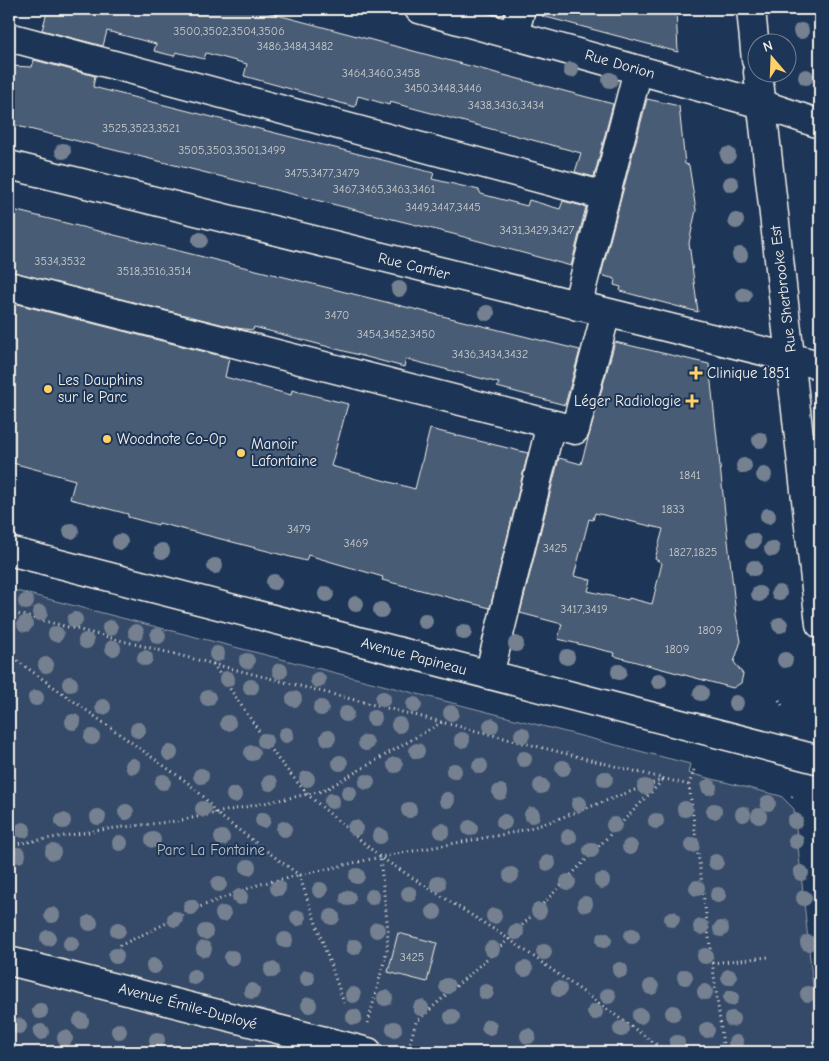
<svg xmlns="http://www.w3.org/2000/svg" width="829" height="1061" font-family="'Comic Neue',sans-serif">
<rect width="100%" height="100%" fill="#1d3557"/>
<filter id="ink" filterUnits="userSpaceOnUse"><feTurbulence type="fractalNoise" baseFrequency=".02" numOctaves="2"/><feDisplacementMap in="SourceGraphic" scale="10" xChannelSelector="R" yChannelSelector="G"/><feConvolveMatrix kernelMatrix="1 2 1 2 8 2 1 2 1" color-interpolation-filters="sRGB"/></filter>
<g filter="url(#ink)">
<!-- green -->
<path fill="#354a67" stroke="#949ea8" d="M9 589 690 764 688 773 781 796 794 809 820 1052H9Z"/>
<!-- building -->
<path fill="#485b74" stroke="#f4f1e8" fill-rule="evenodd" d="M48 9H255L613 104 594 177 575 172 581 153 390 102 389 105 358 96 355 107 244 76 247 64 206 53 204 59 176 52 174 56 154 51 156 44 107 31 103 46 42 30Z
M543 9H676L678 52 542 16Z
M34 60 95 76 93 87 434 173 432 179 479 190 481 194 527 206 529 200 560 209 563 201 586 207 571 266 453 234 9 124V66L32 67Z
M647 99 679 106 685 164 689 165 696 210 689 243 698 312 620 291 621 287 614 285 615 279 601 275Z
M9 209 580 350 565 405 497 387 499 383 406 359 404 367 254 327 253 330 236 328 9 271Z
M9 302 229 358 225 377 291 395 292 390 348 404 331 466 415 489 430 429 528 453 490 608 382 580 383 577 308 555 306 561 159 523 158 525 128 517V514L70 499 75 480 9 462Z
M615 342 709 364 736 615 741 641 734 662 743 674 741 683 733 688 614 656 615 653 558 639 562 624 520 613 559 458 581 464ZM595 513 663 529 655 559 662 563 652 604 629 598 628 600 588 591 591 580 574 576 589 519 593 520Z
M398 933 437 943 427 982 388 972Z"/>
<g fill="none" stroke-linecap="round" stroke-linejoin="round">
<defs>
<path id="minor" d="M419 9 761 104 820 124
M514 34 521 9
M9 37 605 196
M9 165 820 365
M9 286 575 430 606 313
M577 306 638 70
M489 675 551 424
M9 961 368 1052"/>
<path id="major" d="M751 9 756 60
M758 72 820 624
M9 551 820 760"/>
</defs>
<!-- minor casing -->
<use href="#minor" stroke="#f4f1e8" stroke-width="31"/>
<!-- major casing -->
<use href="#major" stroke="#f4f1e8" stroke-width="31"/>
<!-- path -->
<path stroke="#f4f1e8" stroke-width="3" stroke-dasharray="1 4" stroke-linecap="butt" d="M9 612 689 785
M9 655 188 783 204 797 216 813 299 875 344 1003
M213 664 278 759 308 795 380 857 509 939 667 1052
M779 700 782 705
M694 770 689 785 724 1052
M792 797 795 794
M9 845 107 829 177 821 323 791 444 721
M116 960 119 946 202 906 260 884 380 857 516 832 547 823 664 779
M712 963 768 957
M368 1023 387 950 388 930 380 858
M407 1052 416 1022 509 939 662 781"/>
<!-- minor -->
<use href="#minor" stroke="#1d3557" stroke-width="28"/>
<!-- major -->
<use href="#major" stroke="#1d3557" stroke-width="28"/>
</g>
<!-- trees -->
<g fill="#748191">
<circle cx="801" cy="31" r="8"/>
<circle cx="571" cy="70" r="8"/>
<circle cx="806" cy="77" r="8"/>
<circle cx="610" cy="80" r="8"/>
<circle cx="63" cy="151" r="8"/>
<circle cx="728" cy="155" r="8"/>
<circle cx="731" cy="184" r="8"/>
<circle cx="736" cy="221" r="8"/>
<circle cx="200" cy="240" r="8"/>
<circle cx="740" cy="255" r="8"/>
<circle cx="399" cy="289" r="8"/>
<circle cx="744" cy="295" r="8"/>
<circle cx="487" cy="313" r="8"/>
<circle cx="760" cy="440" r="8"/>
<circle cx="744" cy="466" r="8"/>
<circle cx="764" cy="475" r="8"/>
<circle cx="768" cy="516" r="8"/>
<circle cx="71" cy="531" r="8"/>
<circle cx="753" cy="541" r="8"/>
<circle cx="120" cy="542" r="8"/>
<circle cx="772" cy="549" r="8"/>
<circle cx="162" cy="551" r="8"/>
<circle cx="215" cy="566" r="8"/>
<circle cx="754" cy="568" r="8"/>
<circle cx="274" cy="582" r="8"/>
<circle cx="779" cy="593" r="8"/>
<circle cx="326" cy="594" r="8"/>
<circle cx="759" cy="594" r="8"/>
<circle cx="26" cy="602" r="8"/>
<circle cx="356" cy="604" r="8"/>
<circle cx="381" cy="610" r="8"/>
<circle cx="40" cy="613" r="8"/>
<circle cx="75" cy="620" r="8"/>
<circle cx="425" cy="621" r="8"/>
<circle cx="25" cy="624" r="8"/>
<circle cx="780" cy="625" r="8"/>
<circle cx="110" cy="628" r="8"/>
<circle cx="136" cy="632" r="8"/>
<circle cx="464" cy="632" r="8"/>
<circle cx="56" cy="634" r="8"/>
<circle cx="158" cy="636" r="8"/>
<circle cx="86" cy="641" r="8"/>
<circle cx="516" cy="644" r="8"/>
<circle cx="113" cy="648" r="8"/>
<circle cx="217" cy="654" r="8"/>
<circle cx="567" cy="657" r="8"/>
<circle cx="145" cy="658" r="8"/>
<circle cx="785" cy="660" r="8"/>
<circle cx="247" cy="661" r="8"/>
<circle cx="46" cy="665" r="8"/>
<circle cx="280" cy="671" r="8"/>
<circle cx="619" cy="672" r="8"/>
<circle cx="227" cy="679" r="8"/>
<circle cx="318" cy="680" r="8"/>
<circle cx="659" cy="681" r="8"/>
<circle cx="70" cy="684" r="8"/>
<circle cx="251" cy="687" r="8"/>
<circle cx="701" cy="693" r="8"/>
<circle cx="36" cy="698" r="8"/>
<circle cx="208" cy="698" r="8"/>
<circle cx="294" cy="699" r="8"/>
<circle cx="383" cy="699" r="8"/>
<circle cx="736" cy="703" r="8"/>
<circle cx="414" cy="705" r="8"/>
<circle cx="103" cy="707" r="8"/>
<circle cx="321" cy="708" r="8"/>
<circle cx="451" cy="713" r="8"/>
<circle cx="346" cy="714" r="8"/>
<circle cx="374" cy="718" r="8"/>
<circle cx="73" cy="722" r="8"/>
<circle cx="228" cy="723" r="8"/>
<circle cx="399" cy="725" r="8"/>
<circle cx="491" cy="726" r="8"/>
<circle cx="138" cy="730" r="8"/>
<circle cx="286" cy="735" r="8"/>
<circle cx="522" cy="735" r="8"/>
<circle cx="92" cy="737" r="8"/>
<circle cx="328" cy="738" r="8"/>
<circle cx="462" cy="740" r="8"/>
<circle cx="265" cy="741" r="8"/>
<circle cx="366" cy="743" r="8"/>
<circle cx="417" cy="751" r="8"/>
<circle cx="170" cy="753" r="8"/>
<circle cx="252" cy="753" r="8"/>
<circle cx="524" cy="759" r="8"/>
<circle cx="340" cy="763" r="8"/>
<circle cx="395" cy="765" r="8"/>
<circle cx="133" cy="766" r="8"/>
<circle cx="480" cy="766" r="8"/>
<circle cx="563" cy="768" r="8"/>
<circle cx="454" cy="771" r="8"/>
<circle cx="201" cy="776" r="8"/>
<circle cx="307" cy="779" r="8"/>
<circle cx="605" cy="779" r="8"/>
<circle cx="163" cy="782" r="8"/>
<circle cx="367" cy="782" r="8"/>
<circle cx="270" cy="783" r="8"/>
<circle cx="541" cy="786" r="8"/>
<circle cx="645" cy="787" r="8"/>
<circle cx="709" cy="787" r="8"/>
<circle cx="500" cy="792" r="8"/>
<circle cx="349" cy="793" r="8"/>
<circle cx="234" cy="795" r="8"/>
<circle cx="447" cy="800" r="8"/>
<circle cx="332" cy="801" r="8"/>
<circle cx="768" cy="803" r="8"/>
<circle cx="579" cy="804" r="8"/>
<circle cx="203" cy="809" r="8"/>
<circle cx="685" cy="809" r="8"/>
<circle cx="409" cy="810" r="8"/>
<circle cx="714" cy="811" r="8"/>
<circle cx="126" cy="812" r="8"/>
<circle cx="743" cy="814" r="8"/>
<circle cx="532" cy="815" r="8"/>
<circle cx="759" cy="816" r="8"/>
<circle cx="98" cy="817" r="8"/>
<circle cx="263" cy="820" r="8"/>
<circle cx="63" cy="821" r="8"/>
<circle cx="656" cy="821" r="8"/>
<circle cx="795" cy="821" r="8"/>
<circle cx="504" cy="822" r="8"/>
<circle cx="614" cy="825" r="8"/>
<circle cx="355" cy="828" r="8"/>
<circle cx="470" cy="828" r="8"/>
<circle cx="284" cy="829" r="8"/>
<circle cx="23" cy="830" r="8"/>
<circle cx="442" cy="831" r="8"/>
<circle cx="380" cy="836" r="8"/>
<circle cx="569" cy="837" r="8"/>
<circle cx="222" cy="838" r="8"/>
<circle cx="153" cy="840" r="8"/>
<circle cx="796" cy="841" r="8"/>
<circle cx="120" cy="843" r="8"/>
<circle cx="692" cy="845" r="8"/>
<circle cx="630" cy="847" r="8"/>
<circle cx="591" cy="850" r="8"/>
<circle cx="53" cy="852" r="8"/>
<circle cx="18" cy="855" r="8"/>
<circle cx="716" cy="862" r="8"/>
<circle cx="548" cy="863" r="8"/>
<circle cx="248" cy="867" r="8"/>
<circle cx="801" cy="873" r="8"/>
<circle cx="511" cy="875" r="8"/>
<circle cx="357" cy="876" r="8"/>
<circle cx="602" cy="881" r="8"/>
<circle cx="568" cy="882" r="8"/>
<circle cx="219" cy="884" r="8"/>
<circle cx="438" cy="884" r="8"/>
<circle cx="278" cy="888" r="8"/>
<circle cx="697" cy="888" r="8"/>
<circle cx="320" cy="890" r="8"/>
<circle cx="409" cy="894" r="8"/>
<circle cx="718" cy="895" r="8"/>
<circle cx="240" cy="897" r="8"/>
<circle cx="372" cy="897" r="8"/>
<circle cx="348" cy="898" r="8"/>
<circle cx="804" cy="898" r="8"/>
<circle cx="585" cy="904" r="8"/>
<circle cx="191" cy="907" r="8"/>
<circle cx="539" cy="911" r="8"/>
<circle cx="434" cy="912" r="8"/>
<circle cx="223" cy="914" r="8"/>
<circle cx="52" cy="915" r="8"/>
<circle cx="494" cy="916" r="8"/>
<circle cx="332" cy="917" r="8"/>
<circle cx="298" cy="918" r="8"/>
<circle cx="175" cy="919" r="8"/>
<circle cx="672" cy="919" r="8"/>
<circle cx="90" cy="923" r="8"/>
<circle cx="701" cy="927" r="8"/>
<circle cx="721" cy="929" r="8"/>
<circle cx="118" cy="930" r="8"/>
<circle cx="377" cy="930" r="8"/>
<circle cx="205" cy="932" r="8"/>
<circle cx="516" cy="932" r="8"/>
<circle cx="632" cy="936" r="8"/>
<circle cx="48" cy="938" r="8"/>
<circle cx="285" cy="940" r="8"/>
<circle cx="604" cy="940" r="8"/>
<circle cx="808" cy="943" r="8"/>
<circle cx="71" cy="944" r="8"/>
<circle cx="354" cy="947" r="8"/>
<circle cx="204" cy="949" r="8"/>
<circle cx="492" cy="949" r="8"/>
<circle cx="544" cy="952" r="8"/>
<circle cx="116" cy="956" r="8"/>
<circle cx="705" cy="956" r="8"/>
<circle cx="232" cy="958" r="8"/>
<circle cx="154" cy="966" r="8"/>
<circle cx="525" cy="969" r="8"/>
<circle cx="272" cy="970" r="8"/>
<circle cx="620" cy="970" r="8"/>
<circle cx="194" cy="977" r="8"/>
<circle cx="685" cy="977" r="8"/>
<circle cx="729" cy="977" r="8"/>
<circle cx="307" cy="978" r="8"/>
<circle cx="447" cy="986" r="8"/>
<circle cx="651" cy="987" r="8"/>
<circle cx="559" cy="989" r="8"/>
<circle cx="252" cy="991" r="8"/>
<circle cx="486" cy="992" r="8"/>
<circle cx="705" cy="992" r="8"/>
<circle cx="808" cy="994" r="8"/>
<circle cx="353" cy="995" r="8"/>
<circle cx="608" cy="996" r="8"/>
<circle cx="385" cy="998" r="8"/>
<circle cx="731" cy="998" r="8"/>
<circle cx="309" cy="1005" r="8"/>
<circle cx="421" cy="1008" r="8"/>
<circle cx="40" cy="1011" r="8"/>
<circle cx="595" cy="1012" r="8"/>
<circle cx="673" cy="1013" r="8"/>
<circle cx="640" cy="1016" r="8"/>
<circle cx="354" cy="1017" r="8"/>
<circle cx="452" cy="1017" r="8"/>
<circle cx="732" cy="1019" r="8"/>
<circle cx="81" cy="1021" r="8"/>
<circle cx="19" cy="1026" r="8"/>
<circle cx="489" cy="1027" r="8"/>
<circle cx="394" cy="1029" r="8"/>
<circle cx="621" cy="1029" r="8"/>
<circle cx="707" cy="1030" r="8"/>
<circle cx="119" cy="1031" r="8"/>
<circle cx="41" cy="1032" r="8"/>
<circle cx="528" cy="1036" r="8"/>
<circle cx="65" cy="1038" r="8"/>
<circle cx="157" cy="1040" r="8"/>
<circle cx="677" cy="1043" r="8"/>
<circle cx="736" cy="1043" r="8"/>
</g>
</g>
<!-- markers -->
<g fill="#ffd166" stroke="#1d3557" stroke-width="2">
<path d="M693.5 365.5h5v5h5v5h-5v5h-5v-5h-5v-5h5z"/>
<circle cx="48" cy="389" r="5"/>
<path d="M689.5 393.5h5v5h5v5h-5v5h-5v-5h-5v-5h5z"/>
<circle cx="107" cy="439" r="5"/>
<circle cx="241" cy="453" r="5"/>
</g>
<g text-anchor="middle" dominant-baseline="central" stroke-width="4" stroke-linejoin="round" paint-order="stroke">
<!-- number labels -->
<g font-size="12" fill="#c9cccb">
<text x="229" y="31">3500,3502,3504,3506</text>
<text x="295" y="46">3486,3484,3482</text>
<text x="381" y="73">3464,3460,3458</text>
<text x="443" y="88">3450.3448,3446</text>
<text x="506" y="105">3438,3436,3434</text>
<text x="141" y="128">3525,3523,3521</text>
<text x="232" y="150">3505,3503,3501,3499</text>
<text x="322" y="173">3475,3477,3479</text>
<text x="384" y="189">3467,3465,3463,3461</text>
<text x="443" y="207">3449,3447,3445</text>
<text x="537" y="230">3431,3429,3427</text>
<text x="60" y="261">3534,3532</text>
<text x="154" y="271">3518,3516,3514</text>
<text x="337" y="315">3470</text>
<text x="396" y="334">3454,3452,3450</text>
<text x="490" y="354">3436,3434,3432</text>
<text x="690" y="475">1841</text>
<text x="673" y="509">1833</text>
<text x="299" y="529">3479</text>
<text x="356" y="543">3469</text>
<text x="555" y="548">3425</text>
<text x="693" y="552">1827,1825</text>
<text x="584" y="609">3417,3419</text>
<text x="710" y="630">1809</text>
<text x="677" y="649">1809</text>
<text x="412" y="957">3425</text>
</g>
<!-- street labels -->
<g font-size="15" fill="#f4f1e8" stroke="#1d3557">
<text transform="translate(620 64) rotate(16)">Rue Dorion</text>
<text transform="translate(414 266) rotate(14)">Rue Cartier</text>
<text transform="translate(783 289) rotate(-97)">Rue Sherbrooke Est</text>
<text transform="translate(414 656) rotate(15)">Avenue Papineau</text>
<text transform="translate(188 1006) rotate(15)">Avenue Émile-Duployé</text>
</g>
<!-- poi labels -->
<g font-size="15" fill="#f4f1e8" stroke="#1d3557" text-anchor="start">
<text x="707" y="373">Clinique 1851</text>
<text x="58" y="380">Les Dauphins<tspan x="58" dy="17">sur le Parc</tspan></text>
<text x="681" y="401" text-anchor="end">Léger Radiologie</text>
<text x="117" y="439">Woodnote Co-Op</text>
<text x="251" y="444">Manoir<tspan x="251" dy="17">Lafontaine</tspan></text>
</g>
<!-- park labels -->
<g font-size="15" fill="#bbbfc1" stroke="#1d3557">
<text x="211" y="850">Parc La Fontaine</text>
</g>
</g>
<!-- margin -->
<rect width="829" height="1061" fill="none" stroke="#1d3557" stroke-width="30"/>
<rect x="15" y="15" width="799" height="1031" fill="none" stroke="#f4f1e8" stroke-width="2" filter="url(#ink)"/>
<!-- north arrow -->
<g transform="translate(772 58) rotate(341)"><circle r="24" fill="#1d3557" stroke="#738091"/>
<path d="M0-4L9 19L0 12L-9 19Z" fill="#ffd166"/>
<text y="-8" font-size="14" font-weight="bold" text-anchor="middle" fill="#f4f1e8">N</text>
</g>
</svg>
